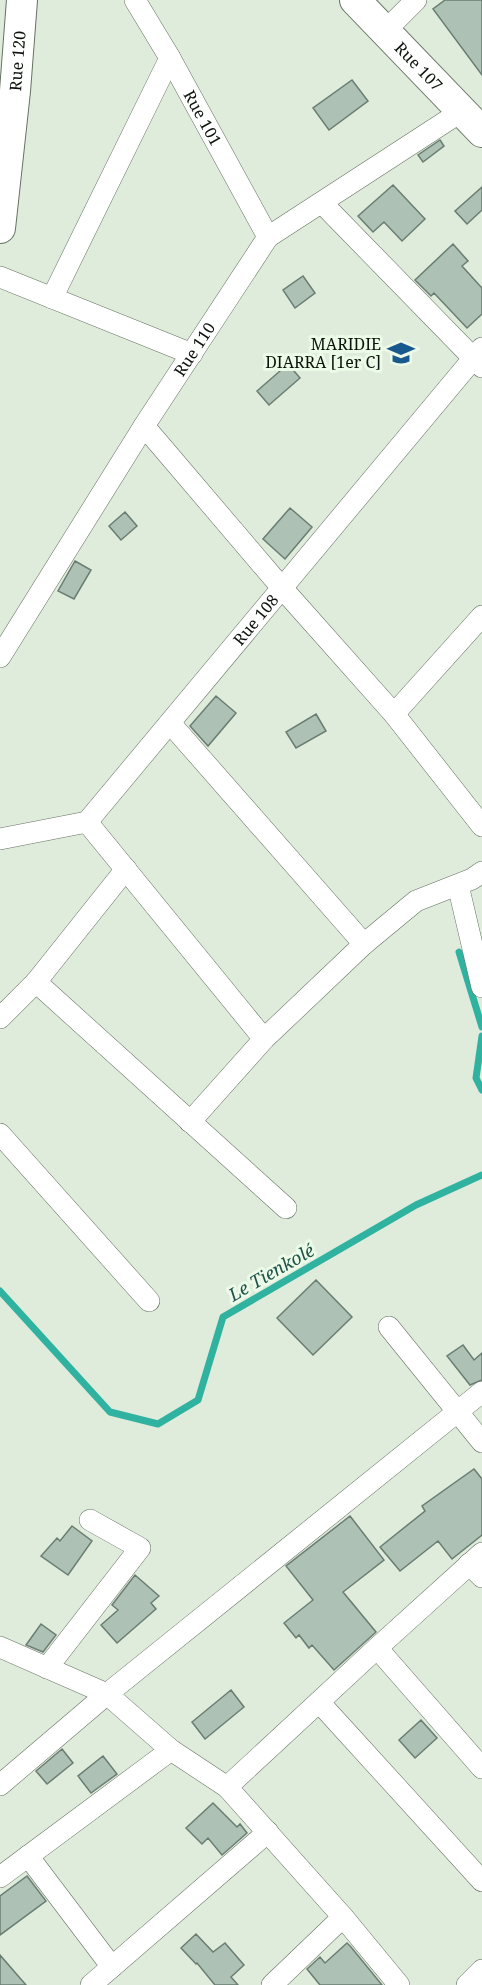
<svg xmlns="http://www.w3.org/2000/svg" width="482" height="1985" font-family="'Noto Serif',serif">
<rect width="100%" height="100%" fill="#dfecdb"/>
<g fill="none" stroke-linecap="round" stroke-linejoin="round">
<!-- stream -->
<path stroke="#30b2a1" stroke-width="7" d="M459 952 482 1027
M482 1036 476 1078 482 1090
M0 1291 110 1412 158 1424 198 1400 223 1317 416 1205 482 1175"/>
</g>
<!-- building -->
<path fill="#adc1b5" stroke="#6a7d72" stroke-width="1.5" d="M445 0H482V75L433 9Z
M352 80 368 101 329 130 313 108Z
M440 140 444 146 423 162 418 155Z
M393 185 425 219 402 241 384 222 373 232 358 216Z
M482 187V210L467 224 455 211Z
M453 244 468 261 462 266 482 288V314L467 328 434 293 431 296 415 280Z
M303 276 315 293 295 308 283 290Z
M288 364 300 378 269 405 257 391Z
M290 508 312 527 285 559 263 539Z
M125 512 137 526 121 540 109 526Z
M75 561 91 570 74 599 58 591Z
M216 696 236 713 208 746 190 726Z
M316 714 326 731 296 748 286 732Z
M316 1280 352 1317 313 1355 277 1318Z
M463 1345 474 1360 482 1353V1380L470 1385 447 1356Z
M474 1469 482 1479V1535L452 1559 438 1541 400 1571 380 1547 425 1511 422 1506Z
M350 1516 384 1560 343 1592 376 1632 334 1670 312 1645 309 1648 299 1635 296 1638 284 1623 313 1600 286 1566Z
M72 1526 92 1541 68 1575 41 1556 57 1538 60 1541Z
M135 1575 159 1596 151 1603 156 1609 117 1643 101 1625 118 1610 112 1605Z
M41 1624 56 1635 43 1652 26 1645Z
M231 1690 244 1707 205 1739 192 1722Z
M421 1720 437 1738 415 1758 399 1740Z
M62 1749 73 1763 47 1784 36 1771Z
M103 1756 117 1774 91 1793 78 1776Z
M213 1803 237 1827 240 1824 247 1833 222 1855 208 1838 202 1844 186 1828Z
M27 1876 46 1901 0 1935V1896Z
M196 1934 213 1952 225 1943 244 1965 231 1977 238 1985H215L197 1963 196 1964 181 1948Z
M347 1943 351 1947 382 1985H320L307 1969 320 1957 325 1963Z
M0 1955 26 1985H0Z"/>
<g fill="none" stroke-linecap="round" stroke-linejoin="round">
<defs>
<g id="minor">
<path id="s1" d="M135 0 170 58 268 237"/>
<path d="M385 31 416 0"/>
<path d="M322 203 482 367"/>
<path d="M0 277 192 354"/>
<path d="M52 298 170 58"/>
<path d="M144 426 282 588 394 714 482 826"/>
<path id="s2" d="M0 657 144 426 268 237 462 111"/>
<path d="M394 714 482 616"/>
<path d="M170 723 364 944"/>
<path d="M87 822 264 1039"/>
<path id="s3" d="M0 839 87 822 482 348"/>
<path d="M458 885 482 987"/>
<path d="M36 982 286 1208"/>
<path d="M0 1018 36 982 126 869"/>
<path d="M190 1122 264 1039 364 944 416 901 472 879 482 872"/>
<path d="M0 1134 149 1301"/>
<path d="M389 1327 482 1442"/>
<path d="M469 1564 482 1577"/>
<path d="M0 1647 107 1694 171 1750 227 1787 343 1917 399 1985"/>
<path d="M377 1648 482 1768"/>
<path d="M47 1668 140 1548 90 1520"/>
<path d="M319 1702 482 1881"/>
<path d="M0 1785 107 1694 482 1392"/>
<path d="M227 1787 377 1648 482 1553"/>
<path d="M28 1856 112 1967"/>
<path d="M0 1877 171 1750"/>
<path d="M91 1985 268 1832"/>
<path d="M272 1985 343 1917"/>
<path d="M467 1985 482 1970"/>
</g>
<g id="secondary">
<path id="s4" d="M355 0 482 132"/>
<path id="s5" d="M0 228 15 91 22 0"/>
</g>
</defs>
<!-- minor casing -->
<use href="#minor" stroke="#657161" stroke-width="22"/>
<!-- secondary casing -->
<use href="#secondary" stroke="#657161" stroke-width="32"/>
<!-- minor -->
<use href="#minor" stroke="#fff" stroke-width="21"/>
<!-- secondary -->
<use href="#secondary" stroke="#fff" stroke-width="30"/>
</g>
<!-- icons -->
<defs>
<symbol id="school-bare" viewBox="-9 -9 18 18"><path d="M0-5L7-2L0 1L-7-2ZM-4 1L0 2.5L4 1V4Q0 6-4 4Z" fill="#18598e" stroke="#ecfae8" stroke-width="2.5" paint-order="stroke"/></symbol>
</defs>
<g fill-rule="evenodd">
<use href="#school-bare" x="382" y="334" width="38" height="38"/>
</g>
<g text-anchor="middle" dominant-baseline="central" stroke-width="6" stroke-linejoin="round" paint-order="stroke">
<!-- street labels -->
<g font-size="16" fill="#0e130d" stroke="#ecfae8">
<text stroke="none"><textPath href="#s5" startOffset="168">Rue 120</textPath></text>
<text stroke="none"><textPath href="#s4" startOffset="92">Rue 107</textPath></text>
<text stroke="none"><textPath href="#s1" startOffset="136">Rue 101</textPath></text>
<text stroke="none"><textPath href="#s2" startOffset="364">Rue 110</textPath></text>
<text stroke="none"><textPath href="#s3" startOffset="352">Rue 108</textPath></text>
</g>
<!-- poi labels -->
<g font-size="16" fill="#0e130d" stroke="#ecfae8" text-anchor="end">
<text x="381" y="344">MARIDIE<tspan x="381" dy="18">DIARRA [1er C]</tspan></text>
</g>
<!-- water labels -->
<g font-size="18" font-style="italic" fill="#1e524a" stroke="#ecfae8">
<text transform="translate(271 1272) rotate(-30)">Le Tienkolé</text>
</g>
</g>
</svg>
